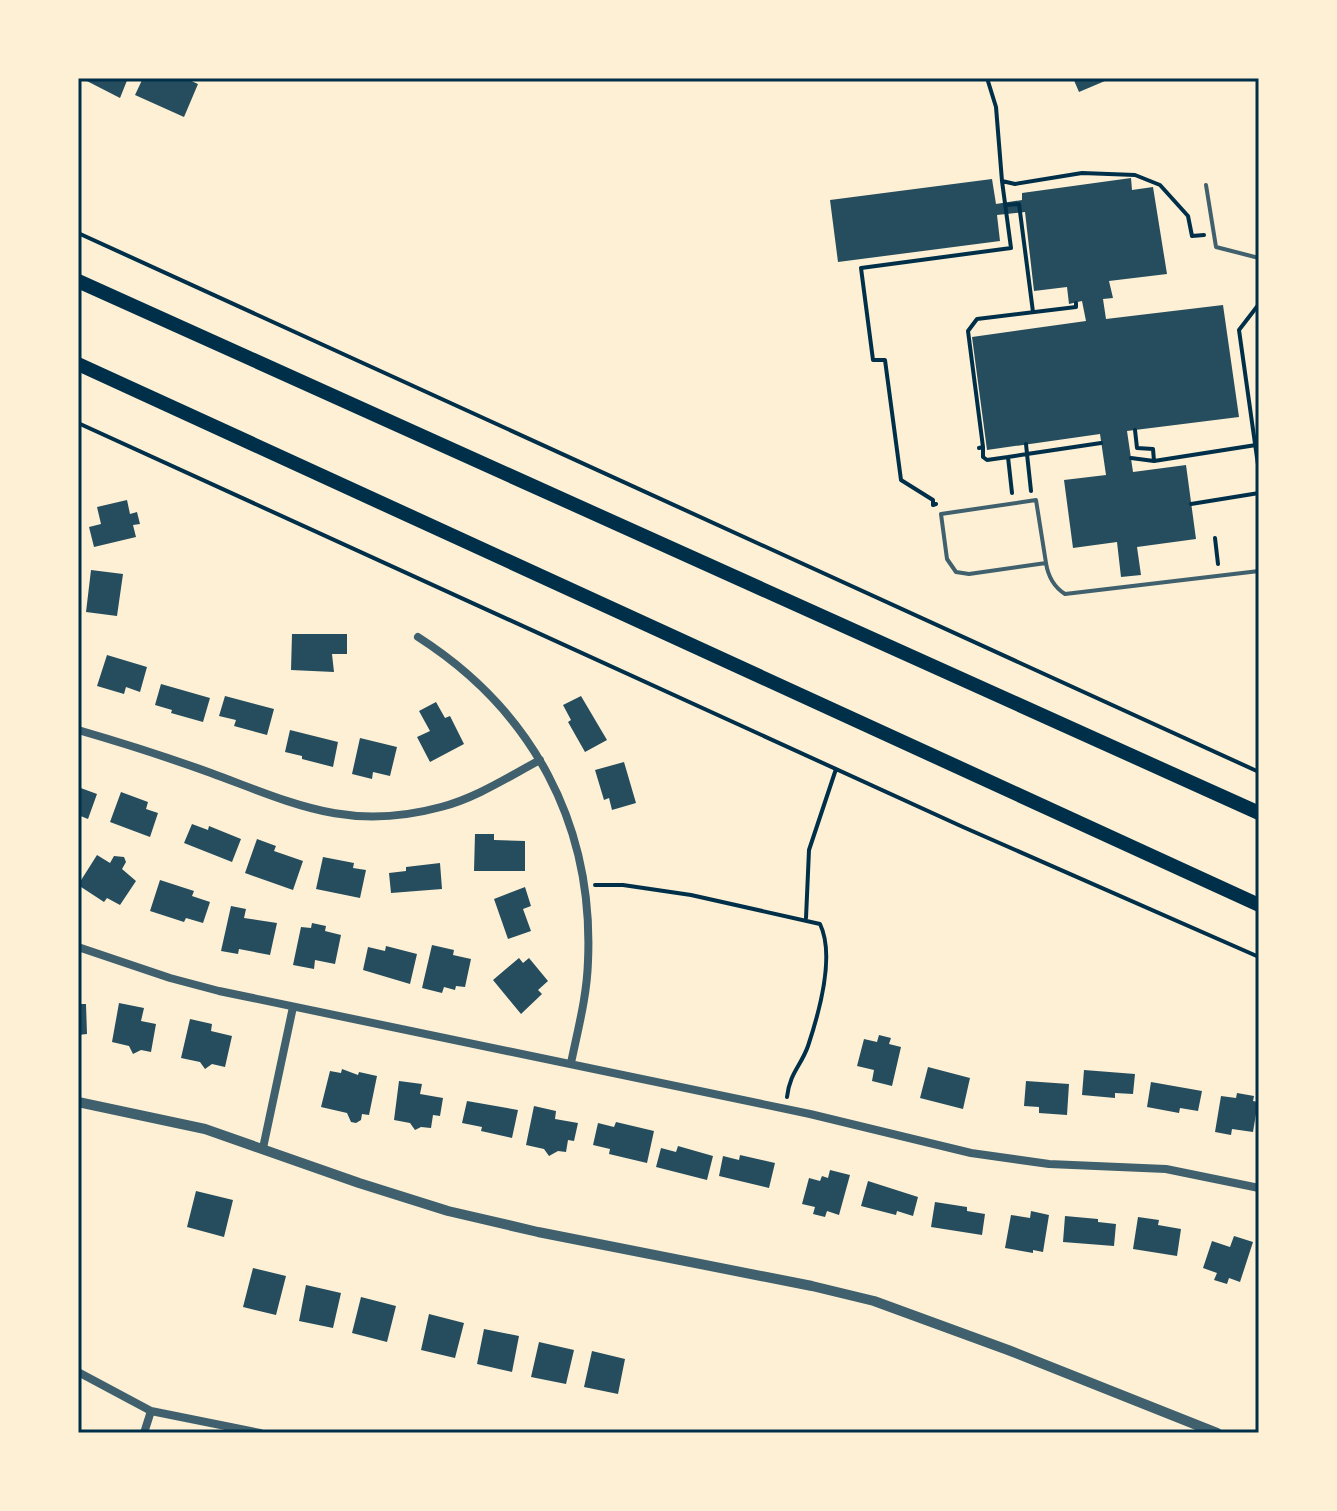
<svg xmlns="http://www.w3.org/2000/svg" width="1337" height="1511" font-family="Figtree,sans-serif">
<rect width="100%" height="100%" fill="#fdf0d5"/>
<!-- building -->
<path fill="#264d5e" d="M81 78H128L120 98Z
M143 78H185L198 84 184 117 135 95Z
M1073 78H1112L1079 92Z
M1131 178 1132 190 1153 187 1167 274 1109 281 1113 298 1103 299 1106 319 1223 305 1239 417 1127 431 1133 472 1186 465 1196 539 1137 547 1141 575 1121 577 1117 542 1073 548 1064 480 1106 475 1100 434 987 450 972 337 1086 321 1082 301 1069 304 1067 287 1034 291 1025 212 997 215 1000 241 838 262 830 200 992 179 996 204 1022 200V193Z
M127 500 130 514 137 512 140 524 133 525 136 537 94 547 89 527 101 524 97 507Z
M91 570 123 574 117 616 86 612Z
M292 634H347V654H332L334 672 291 670Z
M107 655 147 667 140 692 126 687 124 694 97 686Z
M161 684 210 698 203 722 171 713 172 710 155 705Z
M225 696 274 709 267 735 234 726 236 720 219 716Z
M581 696 607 740 585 752 568 722 571 720 563 705Z
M436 702 445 718 450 716 464 744 430 762 417 737 430 731 419 711Z
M290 730 338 742 333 767 302 759V756L285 752Z
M360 738 397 747 390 776 373 772 372 779 352 774Z
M624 762 636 803 612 810 609 798 604 800 595 770Z
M78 787 97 794 88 819 78 815Z
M121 792 148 802 146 809 158 813 150 837 110 822Z
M192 824 208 830 209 826 241 839 232 862 184 843Z
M475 834H494V840L525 841V871H474Z
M257 839 276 846 274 851 303 861 293 890 245 873Z
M97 855 110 863 114 856 124 857 126 862 122 869 136 881 120 905 107 898 104 902 78 885Z
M323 857 354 863 353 868 366 870 360 898 316 889Z
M440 863 442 889 391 893 389 873 406 871V867Z
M160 880 194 891 192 896 210 902 203 923 186 918 184 922 150 911Z
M525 887 531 906 523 909 531 931 508 939 494 899Z
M231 906 246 909 244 918 277 923 270 955 239 949 238 954 221 951Z
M312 923 326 926 325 931 341 935 335 964 315 960 314 969 293 965 301 927 311 928Z
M432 945 454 950 453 955 471 959 465 987 456 986 455 990 444 987 442 993 422 988Z
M386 946 417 954 410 984 363 970 368 947 385 951Z
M519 958 523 963 529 958 548 981 538 990 542 994 521 1014 493 980Z
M119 1003 144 1008 141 1021 156 1024 151 1052 141 1050 133 1054 129 1046 112 1042Z
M78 1004H86L87 1034 78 1035Z
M190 1019 212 1024 211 1031 232 1036 225 1067 212 1064 205 1069 200 1062 181 1058Z
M879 1035 891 1038 889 1044 901 1047 892 1086 872 1081 874 1070 857 1066 864 1039 877 1042Z
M928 1067 970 1078 963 1109 920 1098Z
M342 1069 358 1075 359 1072 377 1076 369 1115 362 1114 361 1120 356 1123 351 1122 347 1113 321 1107 330 1071 341 1073Z
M1084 1070 1135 1074 1133 1094 1115 1093V1098L1082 1095Z
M399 1081 422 1084 420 1094 443 1098 440 1116 433 1115 431 1128 421 1127 415 1130 410 1123 394 1120Z
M1026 1081 1069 1084 1067 1115 1039 1113V1107L1024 1106Z
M1151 1082 1202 1091 1198 1111 1180 1108 1179 1113 1147 1107Z
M1237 1093 1254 1096 1253 1101 1258 1102 1253 1132 1232 1129 1231 1135 1215 1132 1221 1096 1236 1098Z
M467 1101 518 1110 512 1138 481 1131 482 1127 462 1123Z
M534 1106 556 1111 555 1119 578 1123 574 1141 568 1140 566 1152 558 1151 549 1156 544 1149 526 1145Z
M616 1122 654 1131 647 1163 609 1154 610 1149 593 1145 598 1123 614 1127Z
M678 1146 713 1156 707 1180 656 1167 661 1148 676 1152Z
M740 1155 775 1163 769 1188 719 1176 723 1156 739 1160Z
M830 1170 850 1175 839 1215 827 1211 825 1217 813 1214 815 1207 802 1204 809 1178 820 1181 822 1176 828 1178Z
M868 1181 918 1197 913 1216 897 1211 896 1215 861 1206Z
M196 1191 233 1200 224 1237 187 1227Z
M935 1202 967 1207V1211L985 1214 982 1235 931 1227Z
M1031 1211 1049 1215 1043 1252 1033 1250V1253L1005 1248 1011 1215 1030 1218Z
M1065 1216 1098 1219V1222L1116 1224 1114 1246 1063 1242Z
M1138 1217 1159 1220 1158 1225 1181 1229 1177 1256 1133 1249Z
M1234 1236 1253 1242 1240 1282 1229 1278 1227 1284 1214 1280 1217 1273 1203 1268 1212 1241 1230 1247Z
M253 1268 286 1276 276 1315 243 1307Z
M306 1285 341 1293 333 1328 299 1321Z
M361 1297 396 1306 387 1342 352 1333Z
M429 1314 464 1323 455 1358 421 1350Z
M484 1329 519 1336 512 1372 477 1364Z
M539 1342 574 1350 566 1384 531 1377Z
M592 1351 625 1359 618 1394 584 1387Z"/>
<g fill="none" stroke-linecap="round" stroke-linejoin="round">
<!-- path -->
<path stroke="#003049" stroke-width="4" d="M987 78 996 107 1002 181 1015 184 1082 173 1135 175 1160 185 1188 216 1192 236 1204 235
M1006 205 1019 204 1033 312
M78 233 1259 772
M1259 304 1239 330 1259 472
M78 423 963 827 1259 957
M1135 430 1137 448 1153 449 1154 461
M983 447 968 331 977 319 1076 307V303
M979 448 983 447V457L987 460 1008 457
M1131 458 1154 461 1256 445
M1031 491 1027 454 1101 443
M1012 493 1008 457 1027 454 1026 444
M936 504 933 505V500L901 480 885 360H873L861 268 1011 248 1002 181
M1191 504 1259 493
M1215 538 1218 564
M595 885H623L691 895 820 924C835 955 819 1013 808 1046 801 1066 790 1072 787 1097
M806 918 809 850 836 769"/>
<!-- service -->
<path stroke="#3f606c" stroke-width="4" d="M1206 185 1216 247 1259 258
M1046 563 969 574 956 572 947 559 941 514 1036 500 1046 563C1048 576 1054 587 1065 594L1259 571
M1258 571 1259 583
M89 1433H103"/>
<!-- minor -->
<path stroke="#3f606c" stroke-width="8" d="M418 637C532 710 594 824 588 961 587 996 578 1029 571 1063
M78 730C123 743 167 757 211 773 295 804 349 832 441 807 476 798 508 777 540 760
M78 947 170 978 219 991 810 1114 971 1153 1049 1164 1166 1169 1259 1188
M263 1148 293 1007
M78 1372 151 1411 260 1433
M144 1433 151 1411"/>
<!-- tertiary -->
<path stroke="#3f606c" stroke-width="10" d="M78 1102 205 1129 359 1183 448 1211 538 1232 812 1286 874 1301 1008 1350 1217 1433"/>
<!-- trunk -->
<path stroke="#003049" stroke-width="14" d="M78 281 1259 813
M78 364 1259 905"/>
</g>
<!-- border -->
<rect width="1337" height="1511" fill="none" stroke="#fdf0d5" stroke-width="160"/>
<rect x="80" y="80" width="1177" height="1351" fill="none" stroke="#003049" stroke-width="3"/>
</svg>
